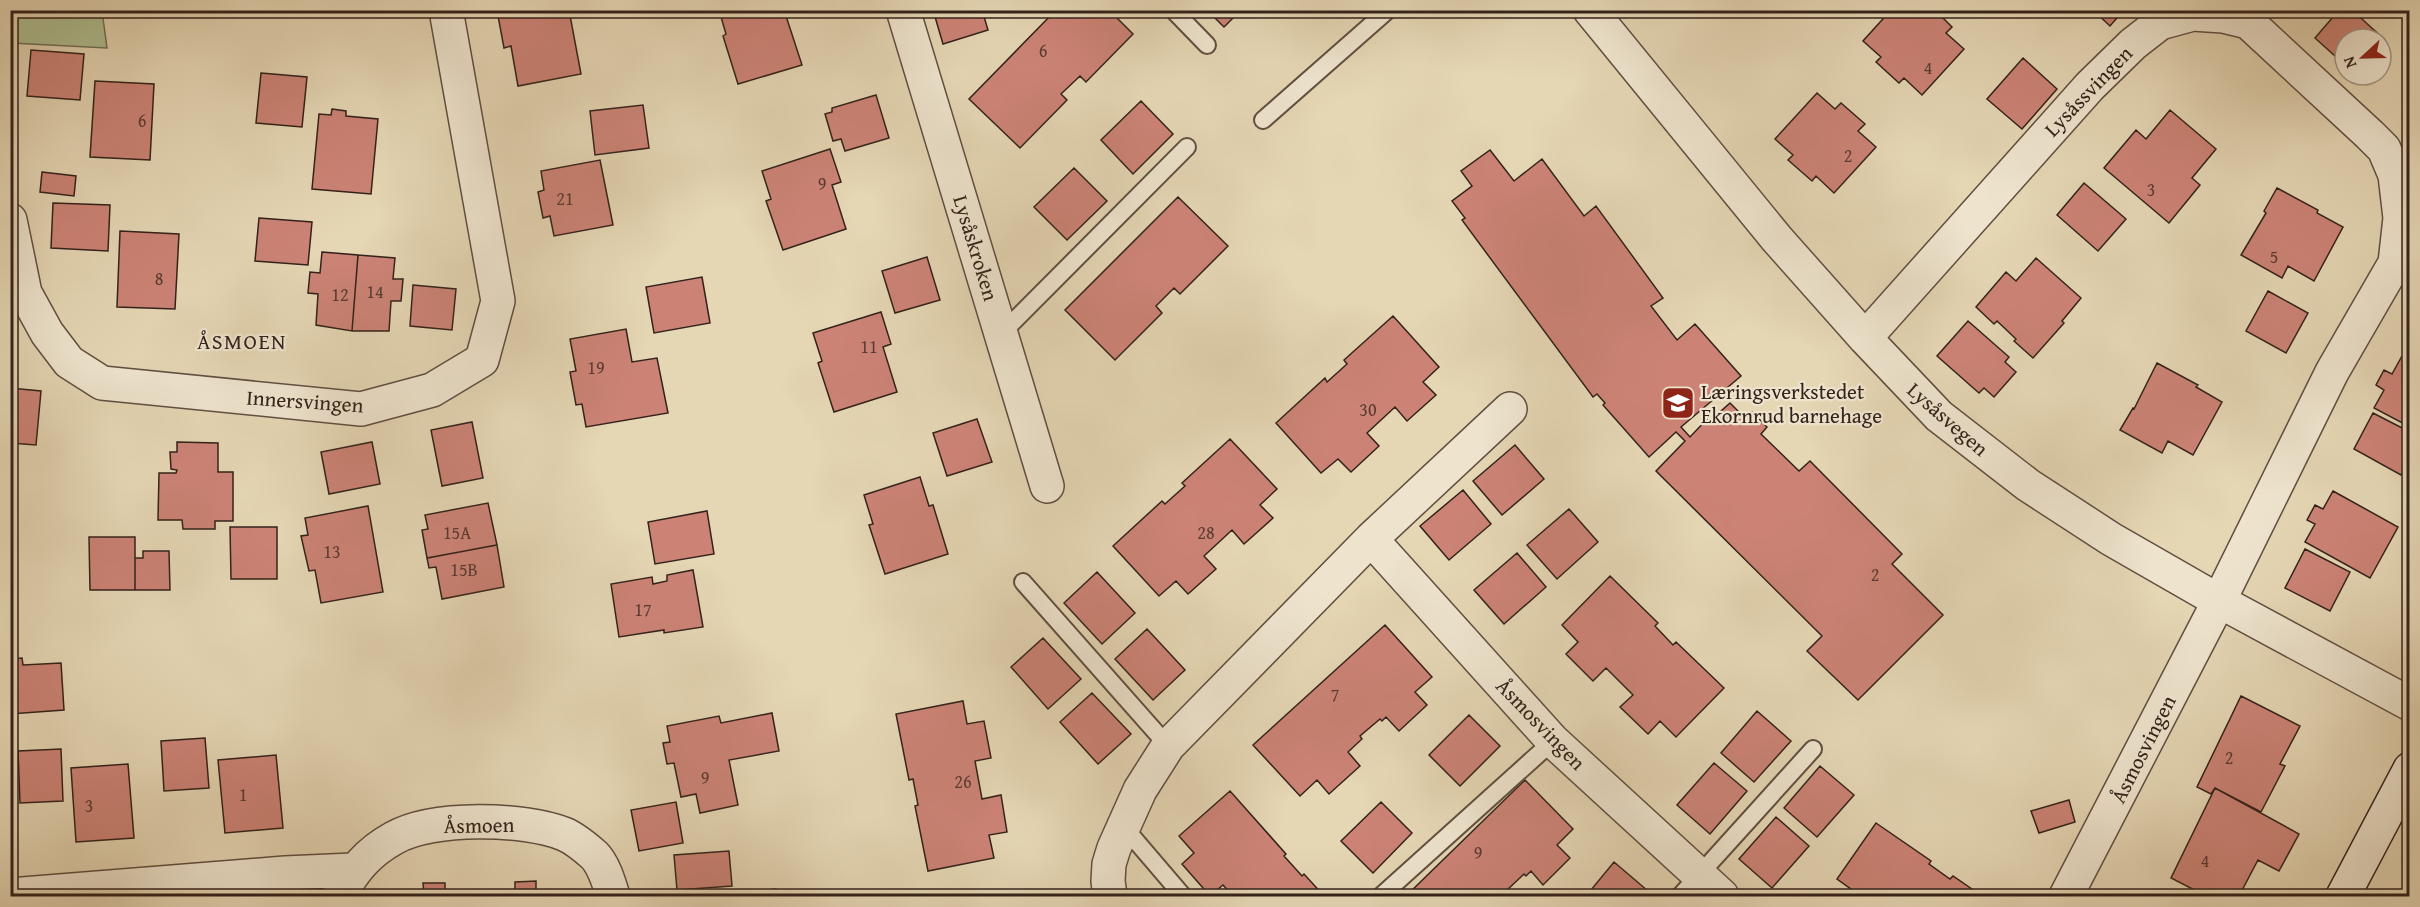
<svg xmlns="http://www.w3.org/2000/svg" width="2420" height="907" font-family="'Gentium Book Plus',serif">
<rect width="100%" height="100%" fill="#e5d6b4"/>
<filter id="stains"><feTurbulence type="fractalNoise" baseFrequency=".00333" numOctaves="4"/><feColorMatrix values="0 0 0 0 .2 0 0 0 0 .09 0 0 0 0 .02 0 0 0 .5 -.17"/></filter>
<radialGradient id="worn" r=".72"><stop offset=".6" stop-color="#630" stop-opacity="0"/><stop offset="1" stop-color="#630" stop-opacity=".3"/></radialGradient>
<!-- green -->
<path fill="#afbf92" stroke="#717056" stroke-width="1.5" d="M11 10 102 11 107 48 11 43Z"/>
<!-- building -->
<path fill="#cc8376" stroke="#33221b" stroke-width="1.5" d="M505 10H569L581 74 518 86 511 46 504 48 498 16 505 15Z
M719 10H781L783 17 786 16 802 65 738 84 723 36 726 34Z
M933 10H982L988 30 943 44Z
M1056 10H1109L1133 34 1086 82 1080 76 1061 94 1067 100 1020 148 969 99Z
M1207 10H1241L1224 27Z
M1891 10H1935L1952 27 1946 33 1964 49 1922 95 1904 78 1899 83 1876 62 1881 57 1863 41Z
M2093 10H2124L2110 26Z
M2339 10H2352L2385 40 2381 44V39H2345V65L2315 38Z
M31 50 84 54 80 100 27 96Z
M2023 58 2057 89 2022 129 1987 99Z
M261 73 307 77 302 127 256 123Z
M95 81 154 84 150 160 90 157Z
M1817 93 1835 109 1841 103 1865 124 1858 131 1876 147 1834 193 1816 176 1812 181 1788 160 1793 155 1775 139Z
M876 95 889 138 845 151 841 139 833 141 825 114 832 112V108Z
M1141 101 1173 134 1133 174 1101 140Z
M643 105 649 148 595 155 590 111Z
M332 109 346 111V116L378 119 371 194 312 189 319 114 331 115Z
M2170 110 2216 149 2192 178 2200 185 2169 223 2104 168 2136 130 2146 139Z
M830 149 841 182 832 185 846 229 783 250 766 201 771 199 762 171Z
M1490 150 1514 181 1542 159 1584 216 1596 206 1663 298 1651 306 1677 340 1695 324 1741 376 1681 427 1690 437 1711 415 1713 418 1730 403 1745 418 1752 412 1767 427 1761 434 1799 471 1810 461 1902 554 1892 564 1943 615 1858 700 1807 651 1822 636 1656 471 1685 441 1676 432 1649 457 1603 405 1605 403 1597 394 1593 397 1462 220 1465 218 1452 201 1472 186 1461 171Z
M600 160 613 225 554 236 550 216 543 218 538 192 544 190 541 171Z
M1074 168 1107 201 1067 240 1034 207Z
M42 172 76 176 74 196 40 192Z
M2084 183 2126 219 2098 251 2057 215Z
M2277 188 2318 210 2317 213 2343 227 2314 281 2288 266 2282 278 2241 255 2266 213 2264 211Z
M1178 197 1228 246 1180 294 1174 288 1156 306 1162 313 1115 360 1065 310Z
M53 203 110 205 108 251 51 248Z
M259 218 312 222 308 265 255 261Z
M120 231 179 234 175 309 117 307Z
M322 252 358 255 352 331 316 325 318 294 308 293 310 272 320 273Z
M358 255 395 258 393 279H403L401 301H391L389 331H352Z
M927 257 940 300 895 313 882 271Z
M2036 258 2081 298 2062 321 2064 323 2033 358 2014 341 2016 339 1997 321 1994 324 1976 307 2006 272 2016 281Z
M702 277 710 323 654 333 646 287Z
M413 285 456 289 452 330 410 326Z
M2268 291 2308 313 2286 353 2246 331Z
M881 312 891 344 883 347 897 392 834 412 818 363 822 361 813 333Z
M1393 316 1439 367 1423 382 1436 395 1407 421 1395 407 1367 433 1379 446 1351 472 1338 459 1321 473 1276 423 1325 378 1327 382 1347 364 1344 360Z
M1968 321 2009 357 2005 362 2016 372 1994 397 1984 388 1979 393 1937 356Z
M626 329 632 362 657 358 668 413 586 427 582 404 576 405 570 372 576 371 570 339Z
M2402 356 2410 361V427L2374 408 2384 390 2376 385 2384 370 2392 374Z
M2157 363 2198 385 2196 387 2222 402 2193 455 2168 441 2162 453 2120 430 2133 408 2134 409Z
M10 388 41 391 36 445 10 443Z
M2373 413 2410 432V461L2401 475 2354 449Z
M977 419 992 462 947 476 933 433Z
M472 422 483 478 442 486 431 430Z
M1230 439 1277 489 1260 505 1273 518 1244 544 1232 530 1204 556 1216 569 1188 594 1176 581 1159 596 1113 546 1162 501 1165 504 1185 486 1182 483Z
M177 442 218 443V472H233V521H215V529H183L182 520H158L159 473H176L177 470 171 469 170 452H177Z
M372 442 380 484 329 494 321 452Z
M1515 445 1544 479 1502 515 1473 481Z
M920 477 929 506 933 505 948 554 885 574 869 525 873 524 864 495Z
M1463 490 1491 524 1449 560 1420 526Z
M2333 491 2398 527 2370 578 2305 542 2315 524 2307 520 2315 505 2323 509Z
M488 503 497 545 427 558 422 530 428 529 425 515Z
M368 506 383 592 321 603 315 570 309 571 301 536 308 535 305 518Z
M1569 509 1598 542 1557 579 1527 545Z
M707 511 714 554 655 564 648 522Z
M230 527H277V579H231Z
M89 537H135V590H90Z
M497 545 504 587 442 599 436 567 429 568 427 558Z
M2305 549 2350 572 2330 611 2285 588Z
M143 551H169L170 590H135V558H143Z
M1517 553 1546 587 1504 624 1474 590Z
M693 570 703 627 664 633V630L619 637 611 584 652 577 653 584 667 581V575Z
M1097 572 1135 613 1102 644 1064 603Z
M1610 576 1658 623 1655 626 1673 645 1676 642 1724 688 1676 737 1660 721 1648 734 1620 707 1633 695 1606 668 1593 681 1566 654 1578 642 1562 625Z
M1385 625 1432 677 1415 692 1427 705 1399 731 1386 717 1382 721 1380 719 1360 736 1362 739 1348 752 1360 766 1329 794 1317 780 1300 796 1253 745Z
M1147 629 1185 670 1153 700 1115 659Z
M1043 638 1081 679 1048 709 1011 667Z
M22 658 23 665 61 663 64 710 10 714V659Z
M1092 693 1131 734 1098 764 1060 722Z
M2241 696 2300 726 2280 764 2285 766 2261 812 2215 788 2211 794 2197 787Z
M963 701 967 724 984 721 991 758 975 761 982 799 1001 795 1007 832 989 835 994 858 928 871 915 806 918 805 913 779 909 780 896 714Z
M1757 711 1791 741 1754 782 1721 753Z
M772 713 779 751 729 760 738 805 700 813 696 794 681 797 674 763 667 764 663 743 670 742 667 726 719 716 721 723Z
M1469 715 1500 746 1460 786 1429 755Z
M205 738 209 788 164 791 161 741Z
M61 749 63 801 20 803 18 751Z
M276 755 283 828 225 833 218 760Z
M1714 763 1747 791 1710 834 1677 805Z
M128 764 134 838 76 842 71 768Z
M1820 766 1854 795 1817 837 1784 808Z
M1525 780 1573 829 1557 845 1570 858 1543 885 1531 871 1526 876 1524 874 1505 892 1507 894 1505 896H1406Z
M2215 788 2299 834 2279 871 2258 860 2239 896H2206L2171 878Z
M1230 791 1286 854 1284 856 1302 876 1304 874 1324 896H1233L1223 885 1210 896 1182 864 1194 853 1179 836Z
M2069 800 2075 822 2039 833 2031 811Z
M676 802 683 843 639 851 631 810Z
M1381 802 1412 833 1373 873 1341 841Z
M1776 817 1809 846 1772 888 1739 859Z
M1876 823 1931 861 1929 864 1950 879 1953 876 1982 896H1852L1855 892 1837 879Z
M729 851 732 886 677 890 674 855Z
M1614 862 1648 891 1643 896H1586Z
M536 881V891L558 890V896H493V893L515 892V882Z
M423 883H445V893H466V896H402V894H424Z
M776 889V894L798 891V896H746V892Z"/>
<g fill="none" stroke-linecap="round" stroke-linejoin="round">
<defs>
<path id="lane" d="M1173 10 1207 45
M1263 120 1388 10
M1002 333 1187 147
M1023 582 1168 746
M1124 827 1183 896
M1381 896 1553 741
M1680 896 1813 749"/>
<path id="street" d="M903 10 1047 486
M1590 10 1777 239 1865 338 1939 416 2028 485 2111 539 2219 601 2410 704
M10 220 25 293 47 333 69 362 102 383 361 409 432 390 482 360 498 301 446 10
M1865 338 2090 86 2133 44 2160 23 2193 14 2223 16 2248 22 2370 135 2384 149 2395 175 2400 218 2395 263 2332 372 2219 601 2066 896
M1371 539 1553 741 1722 896
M10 895 285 873 353 870
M339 896C354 870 367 853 394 838 433 816 524 818 564 834 574 838 586 848 594 855 604 865 609 883 613 896
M1110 896 1108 881 1109 864 1114 848 1140 790 1168 746 1371 539 1510 409"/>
<path id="secondary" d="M2343 896 2410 769"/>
</defs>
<!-- lane casing -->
<use href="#lane" stroke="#604f41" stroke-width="20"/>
<!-- street casing -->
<use href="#street" stroke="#604f41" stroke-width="36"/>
<!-- secondary casing -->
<use href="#secondary" stroke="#33221b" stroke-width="36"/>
<!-- lane -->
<use href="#lane" stroke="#eee4ce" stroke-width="16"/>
<!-- street -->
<use href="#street" stroke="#eee4ce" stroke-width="33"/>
<!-- secondary -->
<use href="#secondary" stroke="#eee4ce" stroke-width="33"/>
</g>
<!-- icons -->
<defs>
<symbol id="school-square" viewBox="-11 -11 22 22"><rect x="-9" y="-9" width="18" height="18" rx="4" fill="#8f2418" stroke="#eee4ce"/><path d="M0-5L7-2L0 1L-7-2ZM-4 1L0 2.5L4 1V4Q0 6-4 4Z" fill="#fff"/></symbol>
</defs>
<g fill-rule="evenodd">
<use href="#school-square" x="1659" y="384" width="38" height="38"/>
</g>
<g text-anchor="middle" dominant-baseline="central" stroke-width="4.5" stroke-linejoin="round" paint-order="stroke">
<!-- number labels -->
<g font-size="18" fill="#593a32">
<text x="1043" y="50">6</text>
<text x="1928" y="67">4</text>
<text x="142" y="120">6</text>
<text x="1848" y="155">2</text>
<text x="822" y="183">9</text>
<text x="2151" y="189">3</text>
<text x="565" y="198">21</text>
<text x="2274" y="256">5</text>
<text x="159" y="278">8</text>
<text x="375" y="291">14</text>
<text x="340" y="294">12</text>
<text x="869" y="346">11</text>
<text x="596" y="367">19</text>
<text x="1368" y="409">30</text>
<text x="457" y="532">15A</text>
<text x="1206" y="532">28</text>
<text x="332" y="551">13</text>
<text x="464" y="569">15B</text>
<text x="1875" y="574">2</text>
<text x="643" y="609">17</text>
<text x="1335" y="694">7</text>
<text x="2229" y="757">2</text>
<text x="705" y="777">9</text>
<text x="963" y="781">26</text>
<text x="243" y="794">1</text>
<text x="89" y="805">3</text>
<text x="1478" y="852">9</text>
<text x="2205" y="860">4</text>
</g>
<!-- street labels -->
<g font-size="21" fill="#33221b" stroke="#eee4ce">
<text transform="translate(2088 91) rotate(-46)">Lysåssvingen</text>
<text transform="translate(976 248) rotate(73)">Lysåskroken</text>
<text transform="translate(305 401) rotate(4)">Innersvingen</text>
<text transform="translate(1948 419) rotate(41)">Lysåsvegen</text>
<text transform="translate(1541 724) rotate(46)">Åsmosvingen</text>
<text transform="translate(2143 749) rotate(-63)">Åsmosvingen</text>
<text transform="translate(479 825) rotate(-1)">Åsmoen</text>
</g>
<!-- poi labels -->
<g font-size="21" fill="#33221b" stroke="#eee4ce" text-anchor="start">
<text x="1701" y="391">Læringsverkstedet<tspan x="1701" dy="24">Ekornrud barnehage</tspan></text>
</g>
<!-- neighbourhood labels -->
<g font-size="22" letter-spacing="1.5" fill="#33221b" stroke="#eee4ce">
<text x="242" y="341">ÅSMOEN</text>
</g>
</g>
<!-- margin -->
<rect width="2420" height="907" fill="none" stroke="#e5d6b4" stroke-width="36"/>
<rect x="12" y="12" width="2396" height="883" fill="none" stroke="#33221b" stroke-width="3"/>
<rect x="18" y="18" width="2384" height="871" fill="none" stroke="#33221b" stroke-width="1.5"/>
<!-- north arrow -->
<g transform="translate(2363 57) rotate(248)"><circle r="28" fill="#eee4ce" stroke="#a39686" stroke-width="1.5"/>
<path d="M0-4.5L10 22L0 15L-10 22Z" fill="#8f2418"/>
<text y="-9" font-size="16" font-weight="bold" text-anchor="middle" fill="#33221b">N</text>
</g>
<rect width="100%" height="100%" filter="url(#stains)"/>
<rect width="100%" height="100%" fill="url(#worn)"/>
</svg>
